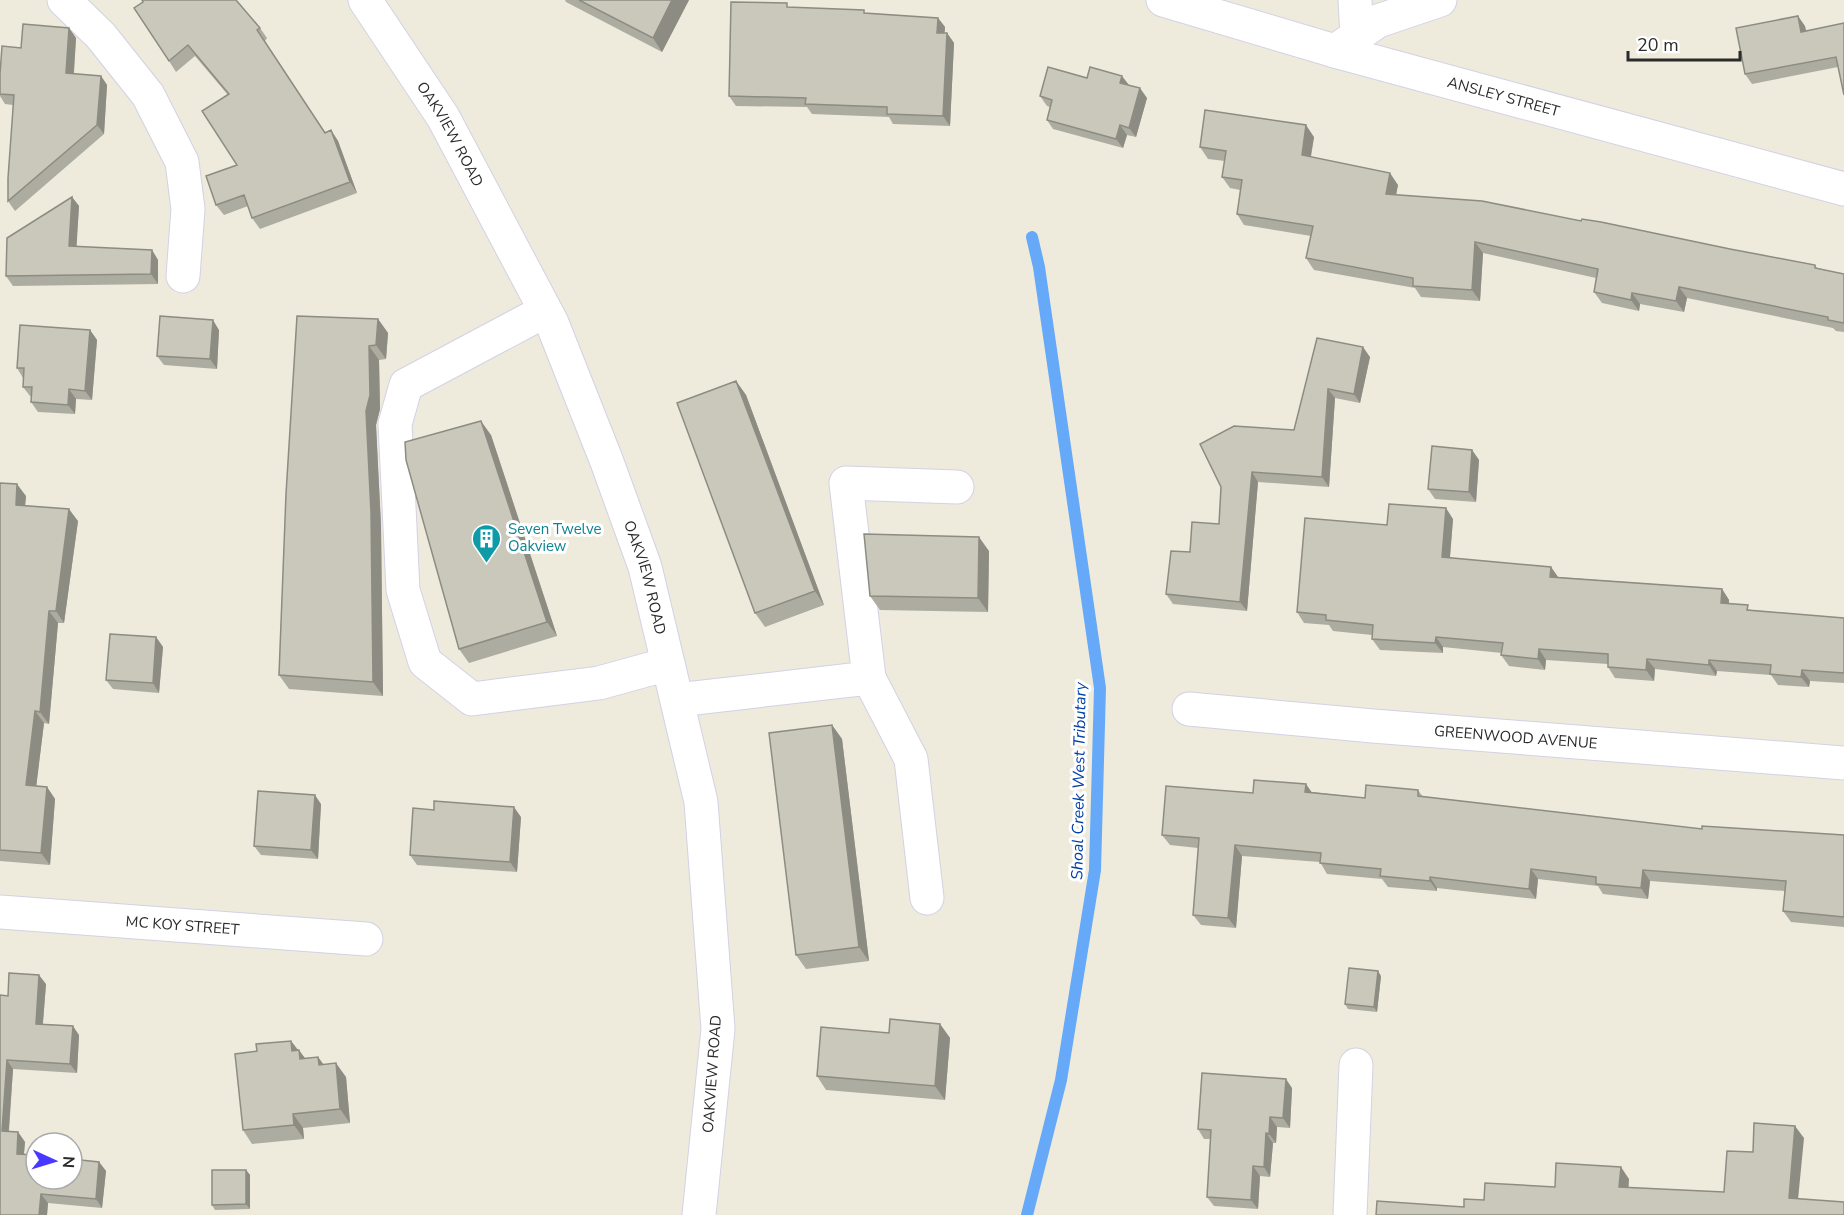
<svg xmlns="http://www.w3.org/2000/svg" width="1844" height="1215" font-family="'Nunito Sans',sans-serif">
<rect width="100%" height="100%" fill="#eeebdc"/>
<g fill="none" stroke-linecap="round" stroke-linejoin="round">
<!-- stream -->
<path stroke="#66a9f8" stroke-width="12" d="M1027 1215 1061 1080 1095 870 1100 688 1039 267 1032 237"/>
<defs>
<g id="minor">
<path d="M64 0 101 36 148 95 182 162 188 209 183 276"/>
<path id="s1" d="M365 0 443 117 552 323 607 462 645 567 701 802 718 1029 699 1215"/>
<path id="s2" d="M1163 0 1335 51 1844 189"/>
<path d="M1355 0 1357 36"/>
<path d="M1335 51 1378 21 1440 0"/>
<path d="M545 311 406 385 395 424 403 590 425 662 472 699 599 683 668 664"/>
<path d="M869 678 911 759 927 898"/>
<path d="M677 700 869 678 846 483 957 487"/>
<path id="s3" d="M1189 709 1373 726 1844 763"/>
<path id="s4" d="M0 912 366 939"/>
<path d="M1350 1215 1356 1065"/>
</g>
</defs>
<!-- minor casing -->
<use href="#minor" stroke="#d3d1e5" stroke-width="35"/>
<!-- minor -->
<use href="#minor" stroke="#fff" stroke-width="33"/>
</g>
<!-- wall -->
<path fill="#adaca1" d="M565 0H689L662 52 566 2Z
M143 2 260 28 267 38 265 41 325 132 331 130 338 141 357 193 260 229 252 218 248 206 224 215 216 205 237 165 228 95 195 56 176 72 169 61Z
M790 7 866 13 938 18 945 27 944 33H947L954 43 950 126 893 124 889 117 812 114 807 107 736 106 729 96Z
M1844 23 1838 67 1752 84 1745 74 1805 26 1806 31Z
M69 28 76 38 74 74 101 76 107 85 104 134 15 211 8 201 13 105 5 104 0 96V74L21 48Z
M1087 78 1129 85 1147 98 1136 137 1127 135 1123 148 1053 129 1047 120 1050 107 1047 106 1040 96Z
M1314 137 1311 157 1398 185 1396 195 1581 221 1815 265 1817 268 1844 274V332L1836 331 1833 328 1687 298 1684 312 1640 304 1639 311 1602 303 1594 292 1596 278 1483 253 1480 301 1421 297 1415 288 1314 270 1306 258 1311 236 1244 225 1237 214 1240 190 1230 188 1222 177 1225 161 1208 159 1200 147Z
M72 197 79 206 76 247 152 250 158 260V284L13 286 6 276Z
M378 319 388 333 386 359 379 360 380 409 376 425 381 526 383 696 289 689 279 675 286 494Z
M90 330 97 340 92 400 76 399 75 414 38 412 31 402 32 397 30 396 23 387V378L17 368Z
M219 330 217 369 164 365 157 356Z
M1317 338 1370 357 1360 403 1335 398 1329 487 1258 482 1247 611 1173 604 1166 594 1190 552 1219 524 1221 487 1294 430Z
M736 381 746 395 824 605 765 627 755 613Z
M491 435 557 636 469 663 459 649Z
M1472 450 1479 460 1476 502 1435 499 1428 489Z
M0 483 26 496 25 506 78 521 64 623H58L49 724 44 723 36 786 47 787 55 799 50 865 0 861Z
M1453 519 1450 558 1551 567 1558 577 1722 589 1729 600V604L1751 610 1844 618V683L1810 681 1809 687 1778 685 1771 675 1717 671 1716 676 1655 669 1654 681 1615 678 1608 667V664L1546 660 1545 670 1509 666 1501 655 1502 653 1443 647V653L1380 650 1372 639V635L1333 631 1329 625 1304 623 1297 612 1387 525Z
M989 551 988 612 880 610 870 596Z
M156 637 163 647 159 693 113 689 106 680Z
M832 725 842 739 869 961 806 969 796 955Z
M1418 790 1423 797 1702 829 1844 835V927L1791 922 1783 911 1785 891 1650 881 1648 899 1603 894 1598 886 1538 879 1536 899 1437 888V891L1388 887 1382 879 1327 874 1320 862 1242 856 1236 928 1201 925 1193 915 1198 848 1170 845 1162 835 1253 793 1312 792 1365 798Z
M321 804 318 859 261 855 254 846Z
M521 817 517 872 417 865 410 855Z
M1381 976 1377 1012 1348 1009 1345 1004Z
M46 984 43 1024 79 1035 77 1073 13 1069 9 1132H18L25 1142 24 1154 99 1162 106 1171 102 1208 48 1203 47 1215H0L8 996Z
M940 1024 950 1038 945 1100 826 1090 817 1076 889 1033Z
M291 1041 305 1058 318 1057 324 1065 346 1077 350 1123 303 1128 304 1139 252 1144 243 1130 257 1051Z
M1292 1088 1290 1128 1277 1127 1276 1143H1273L1270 1177 1260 1176 1258 1209 1214 1206 1207 1197 1211 1139H1204L1198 1129Z
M246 1170 250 1175V1209L215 1210 212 1205Z"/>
<!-- shaded-wall -->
<path fill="#8d8c83" d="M672 0H689L662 52 653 38Z
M1798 16 1805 26 1808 42 1801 32Z
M938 18 945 27 944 43 937 33Z
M69 28 76 38 73 83 66 73Z
M947 33 954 43 950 126 943 116Z
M101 76 107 85 104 134 97 125Z
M1122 76 1129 85 1120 83Z
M1140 88 1147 98 1136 137 1129 128Z
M1120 125 1127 135 1123 148 1116 139Z
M1306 125 1314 137 1309 166 1302 155Z
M331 130 338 141 357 193 350 182Z
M1390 173 1398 185 1394 205 1386 194Z
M72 197 79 206 76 256 69 246Z
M1475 242 1483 253 1480 301 1472 290Z
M152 250 158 260V284L151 274Z
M1679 287 1687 298 1684 312 1676 301Z
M1632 293 1640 304 1639 311 1631 300Z
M378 319 388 333 386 359 376 345Z
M213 320 219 330 217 369 210 359Z
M90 330 97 340 92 400 85 391Z
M369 346 379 360 380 409 376 425 381 526 383 696 373 682 366 411Z
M1363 347 1370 357 1360 403 1354 394Z
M736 381 746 395 824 605 815 591Z
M69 389 76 399 75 414 68 405Z
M1328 389 1335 398 1329 487 1322 477Z
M481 421 491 435 557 636 547 622Z
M1472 450 1479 460 1476 502 1469 492Z
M1252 472 1258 482 1247 611 1240 602Z
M17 484 26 496 24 517 16 505Z
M1446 508 1453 519 1449 568 1442 557Z
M69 509 78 521 64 623 56 611Z
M979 537 989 551 988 612 978 598Z
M1551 567 1558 577H1550Z
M1722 589 1729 600 1728 614 1721 603Z
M49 611 58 623 49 724 40 712Z
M156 637 163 647 159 693 153 683Z
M1436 637 1443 647V653L1435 643Z
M1539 649 1546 660 1545 670 1538 659Z
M1647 659 1655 669 1654 681 1646 670Z
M1709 660 1717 671 1716 676 1709 665Z
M1802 670 1810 681 1809 687 1801 677Z
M35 711 44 723 35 797 26 785Z
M832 725 842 739 869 961 859 947Z
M1306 784 1313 794 1305 792Z
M47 787 55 799 50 865 41 853Z
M315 795 321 804 318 859 311 850Z
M514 807 521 817 517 872 510 862Z
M1235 845 1242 856 1236 928 1228 918Z
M1531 869 1538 879 1536 899 1529 889Z
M1643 870 1650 881 1648 899 1641 888Z
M1430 877 1437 888V891L1430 881Z
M1378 971 1381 976 1377 1012 1374 1007Z
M39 975 46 984 42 1033 36 1024Z
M940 1024 950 1038 945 1100 935 1086Z
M73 1026 79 1035 77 1073 70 1064Z
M291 1041 299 1052V1050L309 1064 301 1060 292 1051Z
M318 1057 328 1071 319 1065Z
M7 1060 13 1069 8 1140 2 1131Z
M336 1063 346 1077 350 1123 340 1109Z
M1286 1079 1292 1088 1290 1128 1283 1118Z
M293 1114 303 1128 304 1139 294 1125Z
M1270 1117 1277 1127 1276 1143 1269 1134Z
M1795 1126 1804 1138 1797 1210 1789 1198Z
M18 1132 25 1142 23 1163 17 1154Z
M1266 1133 1273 1143 1270 1177 1264 1167Z
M99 1162 106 1171 102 1208 96 1199Z
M1253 1166 1260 1176 1258 1209 1251 1200Z
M1621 1167 1629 1179 1628 1199 1619 1187Z
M246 1170 250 1175V1209L246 1204Z
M41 1194 48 1203 47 1215H39Z"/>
<!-- building -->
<path fill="#c9c8bb" stroke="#8d8c83" stroke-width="1.5" d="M142 0H236L260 28 257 30 325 133 331 130 350 182 252 218 244 195 216 205 206 176 237 165 202 111 229 94 188 45 169 61 134 8 143 2Z
M579 0H672L653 38Z
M731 2 787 3V7L864 10V13L938 18 937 33H947L943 116 887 114V107L805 104 806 98 729 96Z
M1798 16 1801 32 1844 23V95L1836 57 1745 74 1736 28Z
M23 24 69 28 66 73 101 76 97 125 8 201V178L14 95 0 94V74L2 46 21 48Z
M1048 67 1087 78 1090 67 1122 76 1120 83 1140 88 1129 128 1120 125 1116 139 1047 120 1052 100 1040 96Z
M1205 110 1306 125 1302 155 1390 173 1386 194 1482 201 1581 221 1582 219 1601 222 1730 249 1815 265V268L1844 274V323L1828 320V317L1679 287 1676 301 1632 293 1631 300 1594 292 1598 269 1475 242 1472 290 1413 286V278L1306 258 1313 226 1237 214 1242 180 1222 177 1226 151 1200 147Z
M72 197 69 246 152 250 151 274 6 276 7 238Z
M160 316 213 320 210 359 157 356Z
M297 316 378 319 376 345 369 346 370 395 366 411 371 512 373 682 279 675 286 494Z
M20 325 90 330 85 391 69 389 68 405 31 402 32 387H23L24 368H17Z
M1317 338 1363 347 1354 394 1328 389 1322 477 1252 472 1240 602 1166 594 1171 551 1190 552 1192 522 1219 524 1221 487 1200 444 1234 426 1294 430Z
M736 381 815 591 755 613 677 403Z
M481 421 547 622 459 649 406 460 405 442Z
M1432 446 1472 450 1469 492 1428 489Z
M0 483 17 484 16 505 69 509 56 611H49L40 712 35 711 26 785 47 787 41 853 0 850Z
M1389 504 1446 508 1442 557 1551 567 1550 577 1722 589 1721 603 1748 605 1747 610 1844 618V673L1802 670 1801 677 1770 674 1771 665 1709 660V665L1647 659 1646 670 1608 667V654L1539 649 1538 659 1501 655 1503 643 1436 637 1435 643 1372 639 1373 625 1326 620V615L1297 612 1305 518 1387 525Z
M864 534 979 537 978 598 870 596Z
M110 634 156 637 153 683 106 680Z
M832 725 859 947 796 955 769 733Z
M1254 780 1306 784 1305 792 1365 798 1366 785 1418 790V796L1702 829V826L1844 835V917L1783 911 1786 881 1643 870 1641 888 1596 884V877L1531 869 1529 889 1430 877V881L1380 876 1381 869 1320 863 1321 853 1235 845 1228 918 1193 915 1199 838 1162 835 1166 786 1253 793Z
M258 791 315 795 311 850 254 846Z
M434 801 514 807 510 862 410 855 413 808 434 810Z
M1349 968 1378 971 1374 1007 1345 1004Z
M9 973 39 975 36 1024 73 1026 70 1064 7 1060 2 1131 18 1132 17 1154 36 1155V1179H72V1159L99 1162 96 1199 41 1194 39 1215H0V995L8 996Z
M890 1019 940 1024 935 1086 817 1076 821 1027 889 1033Z
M291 1041 292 1051 299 1050 300 1059 318 1057 319 1065 336 1063 340 1109 293 1114 294 1125 243 1130 235 1054 257 1051 256 1044Z
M1202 1073 1286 1079 1283 1118 1270 1117 1269 1134 1266 1133 1264 1167 1253 1166 1251 1200 1207 1197 1211 1130 1198 1129Z
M1754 1123 1795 1126 1789 1198 1844 1202V1215H1376L1377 1201 1464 1207V1199L1484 1200 1485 1183 1555 1187 1556 1163 1621 1167 1619 1187 1724 1192 1727 1151 1753 1152Z
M212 1170H246V1204L212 1205Z"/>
<!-- icons -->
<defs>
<symbol id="building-pin" viewBox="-11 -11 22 30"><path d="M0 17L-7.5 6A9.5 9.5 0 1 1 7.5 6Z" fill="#0f9aa8" stroke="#fff"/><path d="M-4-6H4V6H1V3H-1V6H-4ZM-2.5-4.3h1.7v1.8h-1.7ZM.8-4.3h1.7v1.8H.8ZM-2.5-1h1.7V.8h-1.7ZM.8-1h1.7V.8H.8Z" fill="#fff"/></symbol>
</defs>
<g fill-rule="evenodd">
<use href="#building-pin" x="470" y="522" width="33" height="45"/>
</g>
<g text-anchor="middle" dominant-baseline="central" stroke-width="6" stroke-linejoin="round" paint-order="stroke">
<!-- street labels -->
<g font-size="15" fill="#2b2b2b" stroke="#fff">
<text stroke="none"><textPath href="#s2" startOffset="354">ANSLEY STREET</textPath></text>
<text stroke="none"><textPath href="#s1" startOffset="159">OAKVIEW ROAD</textPath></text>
<text stroke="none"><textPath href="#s1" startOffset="645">OAKVIEW ROAD</textPath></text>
<text stroke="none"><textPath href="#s3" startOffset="328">GREENWOOD AVENUE</textPath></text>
<text stroke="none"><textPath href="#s4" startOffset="183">MC KOY STREET</textPath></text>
<text transform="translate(712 1074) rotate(-86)">OAKVIEW ROAD</text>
</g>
<!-- culture labels -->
<g font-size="15" fill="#0d838f" stroke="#fff" text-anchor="start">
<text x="508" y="529">Seven Twelve<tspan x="508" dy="17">Oakview</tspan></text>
</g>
<!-- water labels -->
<g font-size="16" font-style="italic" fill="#0241a7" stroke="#fff">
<text transform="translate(1079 781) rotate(-89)">Shoal Creek West Tributary</text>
</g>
</g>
<!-- north arrow -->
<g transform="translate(54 1161) rotate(94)"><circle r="28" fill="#ffffff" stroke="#aaaaaa" stroke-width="1.5"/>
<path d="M0-4.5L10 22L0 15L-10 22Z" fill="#4938ff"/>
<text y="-9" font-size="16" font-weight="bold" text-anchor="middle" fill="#2b2b2b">N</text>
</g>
<!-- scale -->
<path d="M1628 51v9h112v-9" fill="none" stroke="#2b2b2b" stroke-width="3"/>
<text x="1637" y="51" font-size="18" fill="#2b2b2b" stroke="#ffffff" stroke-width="4.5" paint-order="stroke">20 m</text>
</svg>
